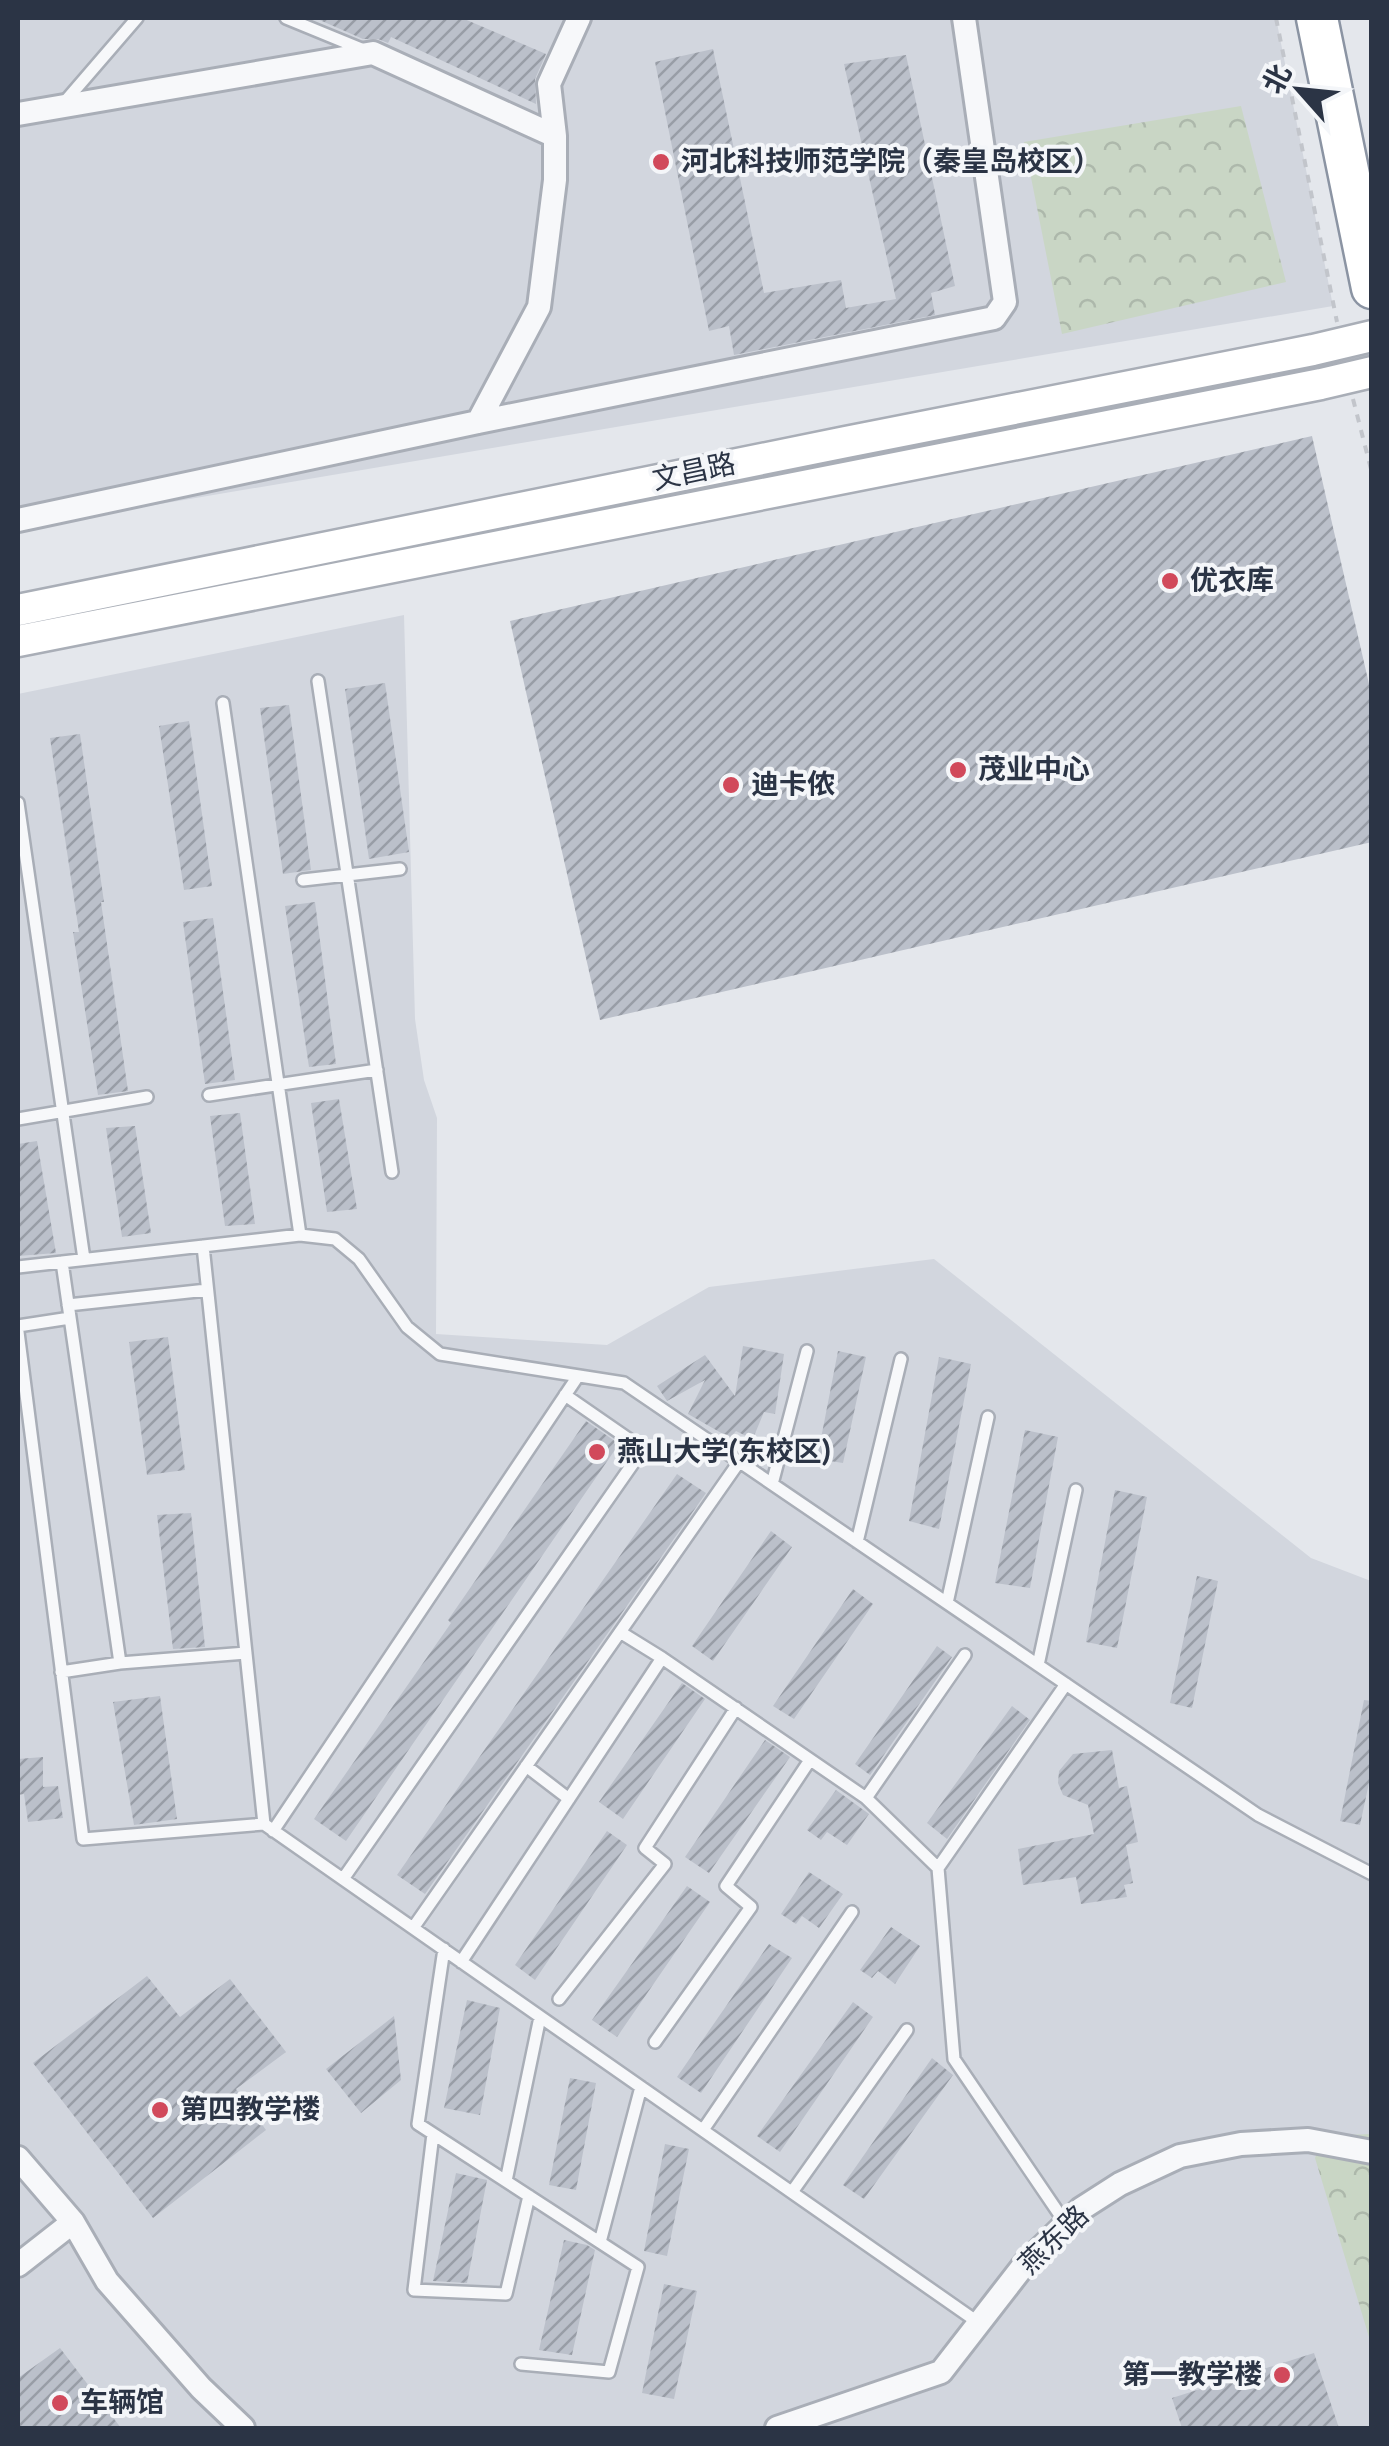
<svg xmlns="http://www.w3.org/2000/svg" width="1389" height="2446" font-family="'Varela Round','Noto Sans SC',sans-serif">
<defs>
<pattern id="forest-crowns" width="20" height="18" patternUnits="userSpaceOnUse" patternTransform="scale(2.5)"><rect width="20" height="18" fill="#c9d6c5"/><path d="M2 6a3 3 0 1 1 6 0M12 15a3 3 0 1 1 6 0" fill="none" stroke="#adb8ab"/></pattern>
<pattern id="building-hatch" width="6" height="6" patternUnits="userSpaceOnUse" patternTransform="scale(2.5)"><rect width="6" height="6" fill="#bbc0ca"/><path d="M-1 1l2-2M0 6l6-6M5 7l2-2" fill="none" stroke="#989da6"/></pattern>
</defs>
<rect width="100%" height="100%" fill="#e4e7ec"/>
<!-- built -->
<path fill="#d2d6de" d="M18 18H1276L1333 306 18 528Z
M404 615 415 1019 424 1080 437 1118 436 1334 607 1345 709 1287 934 1259 1311 1558 1371 1581V2428H18V694Z"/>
<!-- forest -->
<path fill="url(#forest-crowns)" d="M1241 106 1286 282 1062 334 1024 142Z
M1371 2134 1372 2336 1369 2337 1315 2158 1324 2136Z"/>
<!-- building -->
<path fill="url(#building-hatch)" d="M315 18H462L546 54 535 79 536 104 391 37 388 43 378 39H363Z
M713 49 764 293 841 280 846 308 896 299 844 64 906 55 955 286 931 293 935 315 734 355 729 326 709 331 655 62Z
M1312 436 1372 697V842L600 1020 510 621Z
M385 683 409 852 369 859 345 689Z
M289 705 311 870 283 874 260 708Z
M189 721 212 886 184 890 159 726Z
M80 734 104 902H101L128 1091 98 1095 73 932H79L50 738Z
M315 902 336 1064 309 1067 285 906Z
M213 918 235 1080 205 1084 183 922Z
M339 1099 357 1209 327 1212 311 1103Z
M240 1113 255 1224 225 1226 210 1116Z
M135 1126 151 1233 122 1237 106 1128Z
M37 1141 56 1253 18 1256V1144Z
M168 1337 185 1470 147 1475 129 1342Z
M743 1346 784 1354 775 1414 764 1412 754 1436 748 1437 736 1431 730 1438 688 1414 705 1380 667 1401 657 1386 705 1355 735 1396Z
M838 1351 866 1357 843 1463 817 1459Z
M939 1357 971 1364 939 1529 909 1521Z
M586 1421 619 1444 346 1841 314 1819 451 1623 448 1620Z
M1025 1430 1058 1437 1030 1588 995 1583Z
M677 1474 706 1493 425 1894 397 1875Z
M1115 1490 1147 1497 1117 1648 1086 1642Z
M191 1513 205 1647 173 1649 157 1515Z
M771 1531 792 1547 713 1661 692 1646Z
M1197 1576 1218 1581 1192 1708 1170 1703Z
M853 1589 873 1604 794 1719 773 1706Z
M937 1646 952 1657 870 1775 855 1764Z
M682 1683 705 1699 623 1819 599 1802Z
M160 1696 177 1819 134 1825 113 1702Z
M1364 1700 1372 1701V1769L1360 1825 1340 1821Z
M1012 1706 1030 1720 947 1839 927 1823Z
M765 1740 790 1757 709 1873 685 1857Z
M1112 1750 1119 1788 1127 1786 1138 1842 1126 1845 1133 1883 1124 1885 1127 1897 1081 1904 1076 1877 1023 1885 1018 1849 1094 1834 1088 1805 1063 1795 1058 1783 1059 1771 1073 1754Z
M43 1757V1787L58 1786 63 1818 28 1822 24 1794 18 1795V1759Z
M836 1790 869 1814 847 1845 827 1832 821 1840 807 1830Z
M607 1831 627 1845 535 1980 515 1965Z
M809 1872 843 1894 819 1928 802 1916 796 1924 781 1914Z
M687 1886 710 1902 617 2037 592 2020Z
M891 1927 920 1946 895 1984 878 1971 872 1978 860 1970Z
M769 1944 792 1958 701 2093 677 2077Z
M147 1976 180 2017 230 1979 286 2052 236 2089 266 2130 153 2218 33 2063Z
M467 2000 500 2008 480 2115 444 2108Z
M853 2002 873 2017 780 2152 757 2136Z
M394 2016 401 2080 361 2113 326 2069Z
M932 2058 953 2075 864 2199 843 2185Z
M570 2078 596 2083 576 2190 549 2185Z
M665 2144 689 2149 667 2256 644 2251Z
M456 2173 487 2180 467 2283 433 2281Z
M564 2240 587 2245 595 2250 572 2355 539 2350Z
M664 2284 697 2291 674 2399 642 2393Z
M60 2348 121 2428H18V2378Z
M1314 2353 1339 2428H1182L1172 2398Z"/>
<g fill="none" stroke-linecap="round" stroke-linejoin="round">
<defs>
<path id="lane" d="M286 18 364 50
M62 105 137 18
M318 681 392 1172
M223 703 300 1235
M18 803 84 1259
M303 880 400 869
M209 1095 377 1070
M18 1119 147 1097
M18 1267 300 1235 335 1239 359 1259 407 1327 440 1354 624 1383 1258 1815 1372 1874
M68 1305 207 1290
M18 1326 70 1318
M18 1332 83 1839 264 1824 203 1246
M772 1484 807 1351
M857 1542 901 1359
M947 1603 988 1417
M662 1658 866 1798
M120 1663 246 1653
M1038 1665 1076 1490
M61 1672 120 1663 62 1262
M1066 1684 938 1868 954 2059 1066 2224
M526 1766 569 1799
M264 1824 979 2323
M273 1831 578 1376
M938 1868 866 1798 965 1655
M343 1879 643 1449 565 1395
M413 1928 739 1462
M444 1949 418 2124 638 2267 609 2372 521 2364
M461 1962 662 1658 620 1632
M559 1999 665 1864 645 1848 736 1708
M655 2042 751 1907 726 1886 810 1760
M703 2130 852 1912
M433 2134 414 2290 506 2294 529 2196
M506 2181 540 2017
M792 2192 907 2030
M600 2242 641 2087"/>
<path id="street" d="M18 114 373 53 555 136
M478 422 539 307 555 180V136L549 84 579 18
M18 520 478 422 994 318 1005 302 964 18
M18 2158 73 2222 107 2281 201 2388 243 2428
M18 2265 73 2222
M777 2428 941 2372 1024 2265 1081 2209 1120 2184 1180 2156 1241 2144 1308 2140 1372 2152"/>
<path id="secondary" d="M18 610 846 442 1313 350 1372 336
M18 641 1321 384 1372 372"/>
<path id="highway" d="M1317 18 1372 288"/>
</defs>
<!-- lane casing -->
<use href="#lane" stroke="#a9aeb7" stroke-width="16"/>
<!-- street casing -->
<use href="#street" stroke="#a9aeb7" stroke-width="28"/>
<!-- secondary casing -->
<use href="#secondary" stroke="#a9aeb7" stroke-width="35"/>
<!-- highway casing -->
<use href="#highway" stroke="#8b94a3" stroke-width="45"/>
<!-- path -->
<path stroke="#c2c5cb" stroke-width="4" stroke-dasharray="8 8" stroke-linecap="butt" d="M1276 18 1337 322
M1353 399 1372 473"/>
<!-- lane -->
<use href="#lane" stroke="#f7f8fa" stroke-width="11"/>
<!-- street -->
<use href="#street" stroke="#f7f8fa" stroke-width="22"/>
<!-- secondary -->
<use href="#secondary" stroke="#fff" stroke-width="30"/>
<!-- highway -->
<use href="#highway" stroke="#fff" stroke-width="40"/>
</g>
<!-- markers -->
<g fill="#d1495b" stroke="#f4f6f9" stroke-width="4">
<circle cx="661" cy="162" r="10"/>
<circle cx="1170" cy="581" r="10"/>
<circle cx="958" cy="770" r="10"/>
<circle cx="731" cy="785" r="10"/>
<circle cx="597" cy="1452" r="10"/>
<circle cx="160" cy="2110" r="10"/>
<circle cx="1282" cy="2375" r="10"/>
<circle cx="60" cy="2403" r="10"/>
</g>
<g text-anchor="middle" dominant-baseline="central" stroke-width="8" stroke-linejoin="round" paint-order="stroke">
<!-- poi labels -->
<g font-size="28" font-weight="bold" fill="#2b3445" stroke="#f4f6f9" text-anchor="start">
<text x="681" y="162">河北科技师范学院（秦皇岛校区）</text>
<text x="1190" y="581">优衣库</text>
<text x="978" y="770">茂业中心</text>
<text x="751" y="785">迪卡侬</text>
<text x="617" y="1452">燕山大学(东校区)</text>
<text x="180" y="2110">第四教学楼</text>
<text x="1262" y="2375" text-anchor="end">第一教学楼</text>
<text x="80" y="2403">车辆馆</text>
</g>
<!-- street labels -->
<g font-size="28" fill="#2b3445" stroke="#f4f6f9">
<text transform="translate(694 472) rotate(-12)">文昌路</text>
<text transform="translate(1054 2240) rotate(-44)">燕东路</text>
</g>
</g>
<!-- border -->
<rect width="1389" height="2446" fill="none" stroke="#2b3445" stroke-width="40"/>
<!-- north arrow -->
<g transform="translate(1299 90) rotate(297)" stroke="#f4f6f9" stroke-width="8" paint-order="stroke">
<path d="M0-8L18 38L0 25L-18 38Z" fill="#2b3445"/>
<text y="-15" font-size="28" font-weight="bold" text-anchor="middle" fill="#2b3445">北</text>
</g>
</svg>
